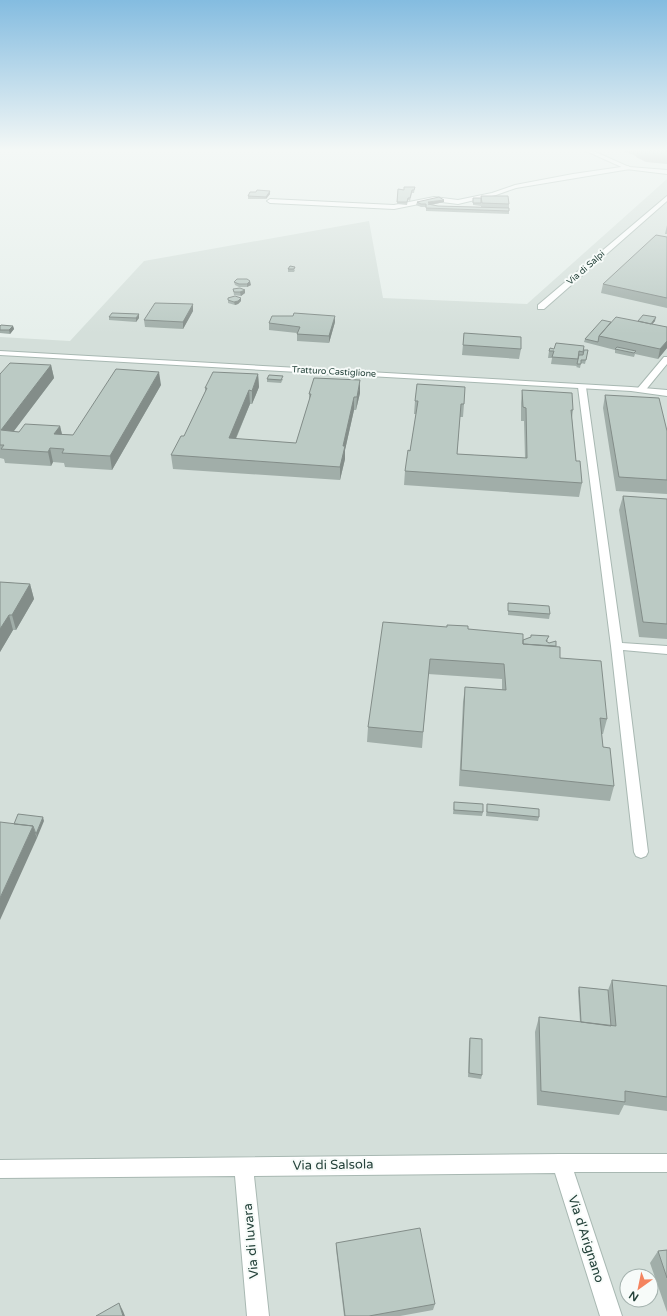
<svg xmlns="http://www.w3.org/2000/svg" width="667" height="1316" font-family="'Varela Round',sans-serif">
<rect width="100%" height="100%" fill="#e6efeb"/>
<!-- built -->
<path fill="#d4dfda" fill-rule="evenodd" d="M667 179V1316H0V337L70 341 144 261 369 221 383 298 527 304ZM627 1276H651V1300H627Z"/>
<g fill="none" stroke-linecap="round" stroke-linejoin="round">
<defs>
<path id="service" d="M628 166 631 168 630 169 516 188 496 195 458 204 434 201 394 209 270 203 267 201 270 199 394 205 434 197 458 200 492 193 515 185 573 174Z"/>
<path id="minor" d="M584 150H591L629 167 667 170V174L626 169Z
M667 196V201L544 309H538V305Z
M664 357H667V364L644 392H638L637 390 638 388Z
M579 385H582L586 387 622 643 667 646V654L623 650 648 852 646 856 641 858 636 856 634 852 611 646 578 387Z
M561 1154H667V1172H574L622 1316H600L555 1173 254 1176 269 1316H247L235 1176 0 1178V1160Z"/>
<path id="tertiary" d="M0 351 631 387 667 390V396L631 391 0 355Z"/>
</defs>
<!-- service casing -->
<use href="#service" stroke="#a8b8b2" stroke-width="2"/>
<!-- minor casing -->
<use href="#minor" stroke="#a8b8b2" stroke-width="2"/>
<!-- tertiary casing -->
<use href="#tertiary" stroke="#a8b8b2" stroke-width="2"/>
<!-- service -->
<use href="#service" fill="#fff" fill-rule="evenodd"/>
<!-- minor -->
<use href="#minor" fill="#fff" fill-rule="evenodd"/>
<!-- tertiary -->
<use href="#tertiary" fill="#fff" fill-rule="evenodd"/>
</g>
<!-- wall -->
<path fill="#a1aea9" d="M621 150H667V164L646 162 636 157V156Z
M415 187 414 193H412L410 201 408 200 407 205 397 204 398 189 404 190Z
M270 191V194L266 199H248V196L256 192Z
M481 196 509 204V214L426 211V207H421L416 205 417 202H444L431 205 438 206 481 207V206L473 205V198H481Z
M667 225V234H665Z
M667 237V308L601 293 603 284Z
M290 266 295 270 294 272H288V269Z
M234 282 251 285 247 287H239L235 285Z
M233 289 245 293 241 296 234 295Z
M228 298H241V301L238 304 235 305 228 303Z
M193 304V311L183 329 145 327 144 320Z
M139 314V318L136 322 109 320V317Z
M638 321H655L652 324 667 327V348L658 359 635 354 634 357 615 353V350L584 342 585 339 611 322Z
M335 322 329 343 297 341V333L269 330V323Z
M0 326H13L14 329 10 334 0 333Z
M464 333 521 349 519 359 462 355Z
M588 350 585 364 581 363 580 368 576 367 577 366 551 364 552 358H548L549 351Z
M51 365 54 378 14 431 19 432 60 426 62 434 73 435 161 385 112 470 65 467 64 463 53 462 51 466 5 463 4 459 0 458V374Z
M258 374 259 387 252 404H250L236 439 296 443 309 401V394L360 393 356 410H354L345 450V459L340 480 173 469 171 455 184 436 205 392V388Z
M267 379H283L281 383 267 382Z
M522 390 573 410 572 418 576 461 582 483 579 497 404 485 405 471 410 451 416 414H414L415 401 464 404 463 417H460L457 454 525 458 524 421H521V403Z
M605 395 667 431V494L616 491 603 408Z
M623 496 667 499V639L639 637 619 510Z
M0 582 30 584 34 599 16 630H13L0 652Z
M508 603 550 614 549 619 508 615Z
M446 627 468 629 523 640 531 637V635L548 640 547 642 549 643 556 646 560 658 607 719 603 734H601L603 747 614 786 610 801 459 786 463 702 465 687 502 690V679L428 674 422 748 367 742 368 727Z
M454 802 483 812 482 816 453 814Z
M487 804 539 817 538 821 486 816Z
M612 980 667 986V1111L624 1105 619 1115 537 1105 535 1032 539 1017 580 1022 578 991 579 987 608 990Z
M470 1038 482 1075 481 1079 468 1077 469 1042Z
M336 1243 435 1304 433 1310 400 1316H344L336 1249Z
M667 1250V1312L650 1263 658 1251Z"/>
<!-- shaded-wall -->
<path fill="#838d89" d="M270 191V194L266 199V197Z
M444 200V202L430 205V207L428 202Z
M250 281 251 285 247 287V284Z
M245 290V293L241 296 240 292Z
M241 298V301L238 304 235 305 234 302Z
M193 304V311L183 329V322Z
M139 314V318L136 322V318Z
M335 316V322L329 343V336Z
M656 317 655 321 650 327 651 324Z
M13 326 14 329 10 334 9 330Z
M667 341V348L658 359 660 349Z
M51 365 54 378 4 444 1 430Z
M159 372 161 385 112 470 110 456Z
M258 374 259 387 252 404V391Z
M360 380V393L356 410 357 397Z
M249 390 250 404 230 452 229 438Z
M354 397V410L345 450V459L340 480V467L343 446Z
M60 426 63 439 54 434Z
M50 448 53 462 51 466 48 452Z
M30 584 34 599 16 630 12 615Z
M9 615 13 630 0 652V629Z
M43 817 44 821 37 838 36 834Z
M33 826 37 838 0 920V898Z
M119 1303 123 1311 125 1316H123Z"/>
<!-- building -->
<path fill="#bbcac4" stroke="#838d89" d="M649 150H667V151Z
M404 187H415L414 190H412L410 198H408L407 202H397L398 189 404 190Z
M257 190 270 191 266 197 248 196 250 192H256Z
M481 196H508L509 204 482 203Z
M439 197 444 200 428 202 430 204H428L438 206 509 208V211L426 208V204H421L417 202Z
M473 198H481V203H473Z
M656 235 667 237V298L603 284Z
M290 266 295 267 294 269H288Z
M237 279H247L250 281 247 284H239L234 282Z
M240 288 245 290 240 292H234L233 289Z
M235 296 241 298 238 301 234 302 228 300V298Z
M155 303 193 304 183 322 144 320Z
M112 313 139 314 136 318 109 317Z
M294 313 335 316 329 336 297 334 300 327 269 323 272 316H293Z
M643 315 656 317 651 324 638 321Z
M616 317 667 327V341L660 349 599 336Z
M602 320 611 322 599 336 598 342 585 339Z
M1 325 13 326 9 330H0V326Z
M464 333 521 337V349L463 345Z
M556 343 584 346 583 352 579 351 578 359 552 357 554 351H549L550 348 554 349Z
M617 347 636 351 634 353 615 349Z
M584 350H588L586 360H581V364H577L579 355H583Z
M10 363 51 365 1 430 19 432 25 424 60 426 54 434 73 435 116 369 159 372 110 456 62 453 64 449 50 448 48 452 1 449 4 445H0V374Z
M213 372 258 374 252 391 249 390 229 438 296 443 311 394H309L314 378 360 380 357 397H354L343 446H345L340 467 171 455 181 436H184L207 388H205Z
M269 375 283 376 281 380 267 379Z
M417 384 465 387 464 404H461L457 454 527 458 526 408 523 407 522 390 572 393 573 410H571L576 461H580L582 483 405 471 408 450 410 451 418 401H415Z
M605 395 659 398 667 431V480L619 477Z
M623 496 667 499V624L643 622Z
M0 582 30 584 12 615H9L0 629Z
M508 603 549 606 550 614 508 611Z
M383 622 447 627V625L468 626V629L523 634V644L560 647V658L601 661 607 719 600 718 603 747 610 748 614 786 461 770 465 687 506 690 504 664 430 659 423 732 368 727Z
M531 635 549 636 546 641 549 643 556 641V646L523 644V640L531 637Z
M454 802 483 804V812L454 810Z
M487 804 539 809V817L487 812Z
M18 814 43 817 36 834 33 826 14 824Z
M0 822 33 826 0 898Z
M612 980 667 986V1097L625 1091V1102L541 1091 539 1017 616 1026Z
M579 987 608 990 611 1026 581 1022Z
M470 1038 482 1039V1075L469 1073Z
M420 1228 435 1304 369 1316H345L336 1243Z
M667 1250V1278L658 1251Z
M119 1303 123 1316H96Z"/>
<!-- sky -->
<linearGradient id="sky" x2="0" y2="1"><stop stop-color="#84bce0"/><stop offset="0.45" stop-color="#f4f8f6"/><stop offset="1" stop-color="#f4f8f6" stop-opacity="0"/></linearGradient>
<rect width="667" height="334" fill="url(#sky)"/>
<g text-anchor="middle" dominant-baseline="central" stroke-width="4" stroke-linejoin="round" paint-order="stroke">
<!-- far-street labels -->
<g font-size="9" fill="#24423a" stroke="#f7fbf9">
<text transform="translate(586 268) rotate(-41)">Via di Salpi</text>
<text transform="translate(334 372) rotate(3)">Tratturo Castiglione</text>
</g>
<!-- near-street labels -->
<g font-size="13" fill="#24423a" stroke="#f7fbf9">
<text transform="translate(333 1165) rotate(-1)">Via di Salsola</text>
<text transform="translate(586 1239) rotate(72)">Via d'Arignano</text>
<text transform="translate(251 1241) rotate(-95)">Via di Iuvara</text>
</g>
</g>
<!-- north arrow -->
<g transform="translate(639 1288) rotate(213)"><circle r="19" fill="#f7fbf9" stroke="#a3b1ad"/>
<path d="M0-3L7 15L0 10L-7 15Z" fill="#f4845f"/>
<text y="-6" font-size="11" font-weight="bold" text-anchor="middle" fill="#24423a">N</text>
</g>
</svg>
